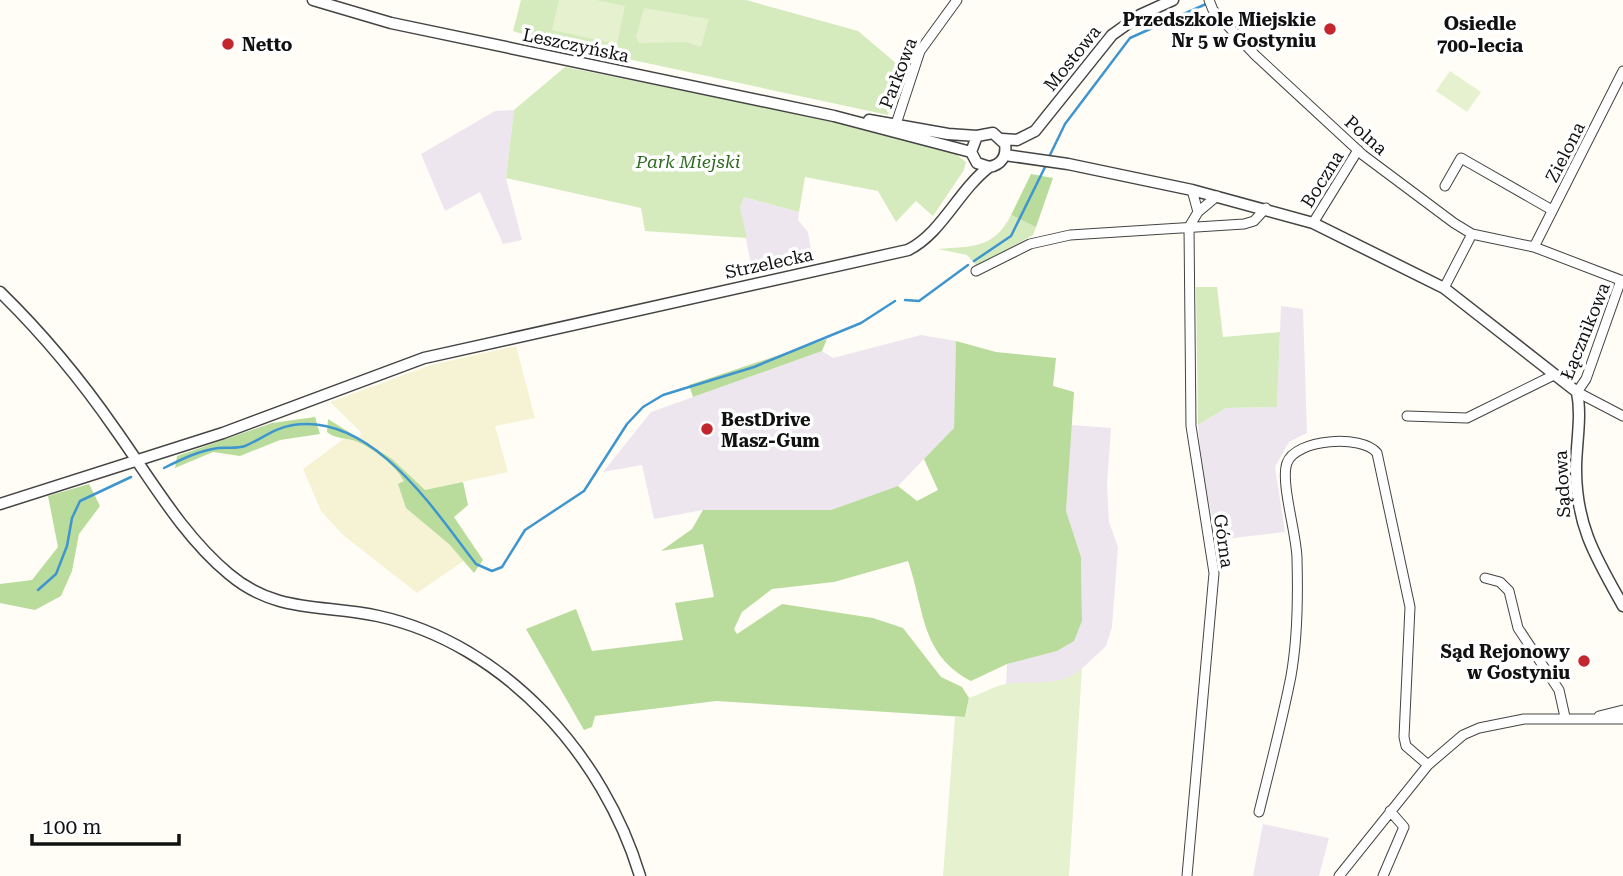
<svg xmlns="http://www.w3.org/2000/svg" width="1623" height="876" font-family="'Roboto Serif',serif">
<rect width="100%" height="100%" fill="#fffdf5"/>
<!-- industrial -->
<path fill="#eee6ef" d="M514 110 506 178 522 240 503 244 480 192 445 211 421 154 495 111Z
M744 197 799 212 798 220 808 232 813 261 753 275 740 208Z
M1281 306 1303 309 1307 433 1289 442 1275 467 1285 532 1217 540 1201 465 1198 425 1226 408 1277 407Z
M921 335 956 341 954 428 898 486 831 510H703L654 519 642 465 603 472 651 412 822 351 833 358Z
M1071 425 1111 428 1107 484 1109 522 1118 547 1112 627 1106 646 1073 677 1037 685 1006 684 1007 664 1057 651 1074 640 1082 621 1081 557 1066 511Z
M1263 824 1329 838 1319 876H1253Z"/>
<!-- farmland -->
<path fill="#f6f3d4" d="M516 346 535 418 495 426 508 472 416 492 468 558 417 593 343 535 321 511 303 469 345 438 359 442 361 432 330 402 431 365Z"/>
<!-- green -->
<path fill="#d5ebbd" d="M521 0H746L858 31 903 69 888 115 544 41 513 31Z
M565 67 833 121 952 151 966 162 964 170 933 216 916 201 896 222 878 191 805 177 799 212 744 197 740 208 747 238 645 231 641 208 506 178 514 110Z
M1011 215 1036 227 1033 235 977 266 967 255 938 249C972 246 994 249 1011 215Z
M1196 287H1217L1223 337 1280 332 1277 407 1226 408 1198 425Z"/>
<!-- forest -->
<path fill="#b9dc9c" d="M1031 174 1053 178 1036 227 1011 215Z
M827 339 822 351 693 397 689 385Z
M956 341 996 352 1056 358 1053 386 1074 392 1066 511 1081 557 1082 621 1074 641 1057 651 1007 664 971 681C920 654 925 610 908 561L834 582 772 589 742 612 734 629 737 634 782 604 873 618 903 628 941 677 962 687 969 698 965 717 716 701 595 716 592 727 584 730 526 629 576 609 592 651 683 640 675 603 714 597 703 544 661 551 692 529 703 510H831L898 486 917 501 938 490 924 459 954 428Z
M315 417 320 434 280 440 240 456 213 452 175 468 177 456 272 423Z
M328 419 392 459 425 490 463 482 468 505 454 517 483 560 474 573 449 544 406 508 398 484 404 481C396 466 374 449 358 442 347 437 336 440 327 432Z
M89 484 100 506 79 534 72 571 61 596 35 610 0 603V584L32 580 58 547 48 496Z"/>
<!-- pitch -->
<path fill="#e6f2cf" d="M559 0H596L625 6 617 44 552 30Z
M644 8 709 19 701 47 686 42 639 43 636 37Z
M1450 71 1481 92 1467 112 1436 91Z
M1082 668 1069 876H943L955 717H965L969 698C981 694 994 686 1006 684 1033 680 1061 688 1082 668Z"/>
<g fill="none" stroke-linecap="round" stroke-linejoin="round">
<!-- stream -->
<path stroke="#3f96cf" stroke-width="2.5" d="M1049 157 1065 124 1130 38 1206 4
M974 261 1011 236 1047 163
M905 300 919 301 968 265
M164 468C182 459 198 451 218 448 227 447 237 449 245 446 262 439 274 428 293 425 373 413 434 510 476 564L492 571 502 567 525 530 584 491 627 424 643 407 663 395 754 367 861 323 895 301
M38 590 56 574 67 546 72 518 80 501 131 477"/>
<defs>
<path id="minor" d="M1209 0 1213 10 1255 55 1363 155 1454 223 1472 234 1534 247 1623 281
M896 124 920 51 957 0
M1445 186 1461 158 1552 210
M1192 190 1198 212
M1313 223 1358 150
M1534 247 1623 71
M976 271 1030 244 1070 235 1244 224 1254 221 1266 208
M1621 280 1586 379 1577 392 1623 416
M1444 288 1472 234
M1407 416 1467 418 1554 375
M1485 578 1500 582 1509 591 1518 628 1559 690 1565 717
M1599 716 1623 710
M1259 812C1270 767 1282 722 1291 676 1297 642 1298 594 1297 559 1297 535 1280 482 1287 463 1295 439 1362 434 1377 453L1410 607 1404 737 1406 746 1428 765
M1187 876 1214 573 1191 426 1189 227 1198 212 1217 196
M1339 876 1428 765 1463 735 1479 728 1524 719H1623
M1383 876 1404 827 1390 811"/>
<path id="tertiary" d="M313 0 391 23 834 116 971 152
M869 120 948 134 977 136 993 133 1005 144C1007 156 1001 165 989 167L977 163 971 152 977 136
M1002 139 1017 140 1035 131 1112 35 1140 15 1173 0
M1005 155 1068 164 1192 190 1313 223 1444 288 1577 392C1582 417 1576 444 1576 469 1576 526 1596 558 1623 606
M0 292C43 334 81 380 115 429 150 478 182 535 229 574 276 614 324 604 378 616 505 644 604 756 640 876
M0 504 223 433 424 358 908 250C942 233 958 191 989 167"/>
</defs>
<!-- minor casing -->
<use href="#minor" stroke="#444" stroke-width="11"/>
<!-- tertiary casing -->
<use href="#tertiary" stroke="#444" stroke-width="13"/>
<!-- minor -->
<use href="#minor" stroke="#fff" stroke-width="9"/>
<!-- tertiary -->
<use href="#tertiary" stroke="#fff" stroke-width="10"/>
</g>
<!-- markers -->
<g fill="#c4262e" stroke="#fff" stroke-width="2.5">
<circle cx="1330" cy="29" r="7"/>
<circle cx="228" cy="44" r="7"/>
<circle cx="707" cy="429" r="7"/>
<circle cx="1584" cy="661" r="7"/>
</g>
<g text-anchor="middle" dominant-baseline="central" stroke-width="7" stroke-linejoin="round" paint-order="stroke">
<!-- poi labels -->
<g font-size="18" font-weight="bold" fill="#111" stroke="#fff" text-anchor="end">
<text x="1316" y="19">Przedszkole Miejskie<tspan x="1316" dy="21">Nr 5 w Gostyniu</tspan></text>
<text x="242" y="44" text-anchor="start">Netto</text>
<text x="721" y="419" text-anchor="start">BestDrive<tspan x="721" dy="21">Masz-Gum</tspan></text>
<text x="1570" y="651">Sąd Rejonowy<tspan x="1570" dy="21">w Gostyniu</tspan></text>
</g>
<!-- street labels -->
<g font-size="18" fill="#111" stroke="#fff">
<text transform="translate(576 45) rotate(12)">Leszczyńska</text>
<text transform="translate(1072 58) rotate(-51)">Mostowa</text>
<text transform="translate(898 73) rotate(-69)">Parkowa</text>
<text transform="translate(1366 135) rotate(41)">Polna</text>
<text transform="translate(1565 152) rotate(-63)">Zielona</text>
<text transform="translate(1322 179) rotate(-58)">Boczna</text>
<text transform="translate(769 263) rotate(-12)">Strzelecka</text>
<text transform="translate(1585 331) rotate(-68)">Łącznikowa</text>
<text transform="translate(1562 484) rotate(-93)">Sądowa</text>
<text transform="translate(1224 541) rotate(82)">Górna</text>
</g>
<!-- park labels -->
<g font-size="18" font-style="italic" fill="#2f6b1f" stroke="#fff">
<text x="688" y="161">Park Miejski</text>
</g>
<!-- neighbourhood labels -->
<g font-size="19" font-weight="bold" fill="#111" stroke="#fff">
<text x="1480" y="23">Osiedle<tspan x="1480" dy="22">700-lecia</tspan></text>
</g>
</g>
<!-- scale -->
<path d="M32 834v10h147v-10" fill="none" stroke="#111111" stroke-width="3.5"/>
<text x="42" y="834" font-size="21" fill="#111111" stroke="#ffffff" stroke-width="5" paint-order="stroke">100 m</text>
</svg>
